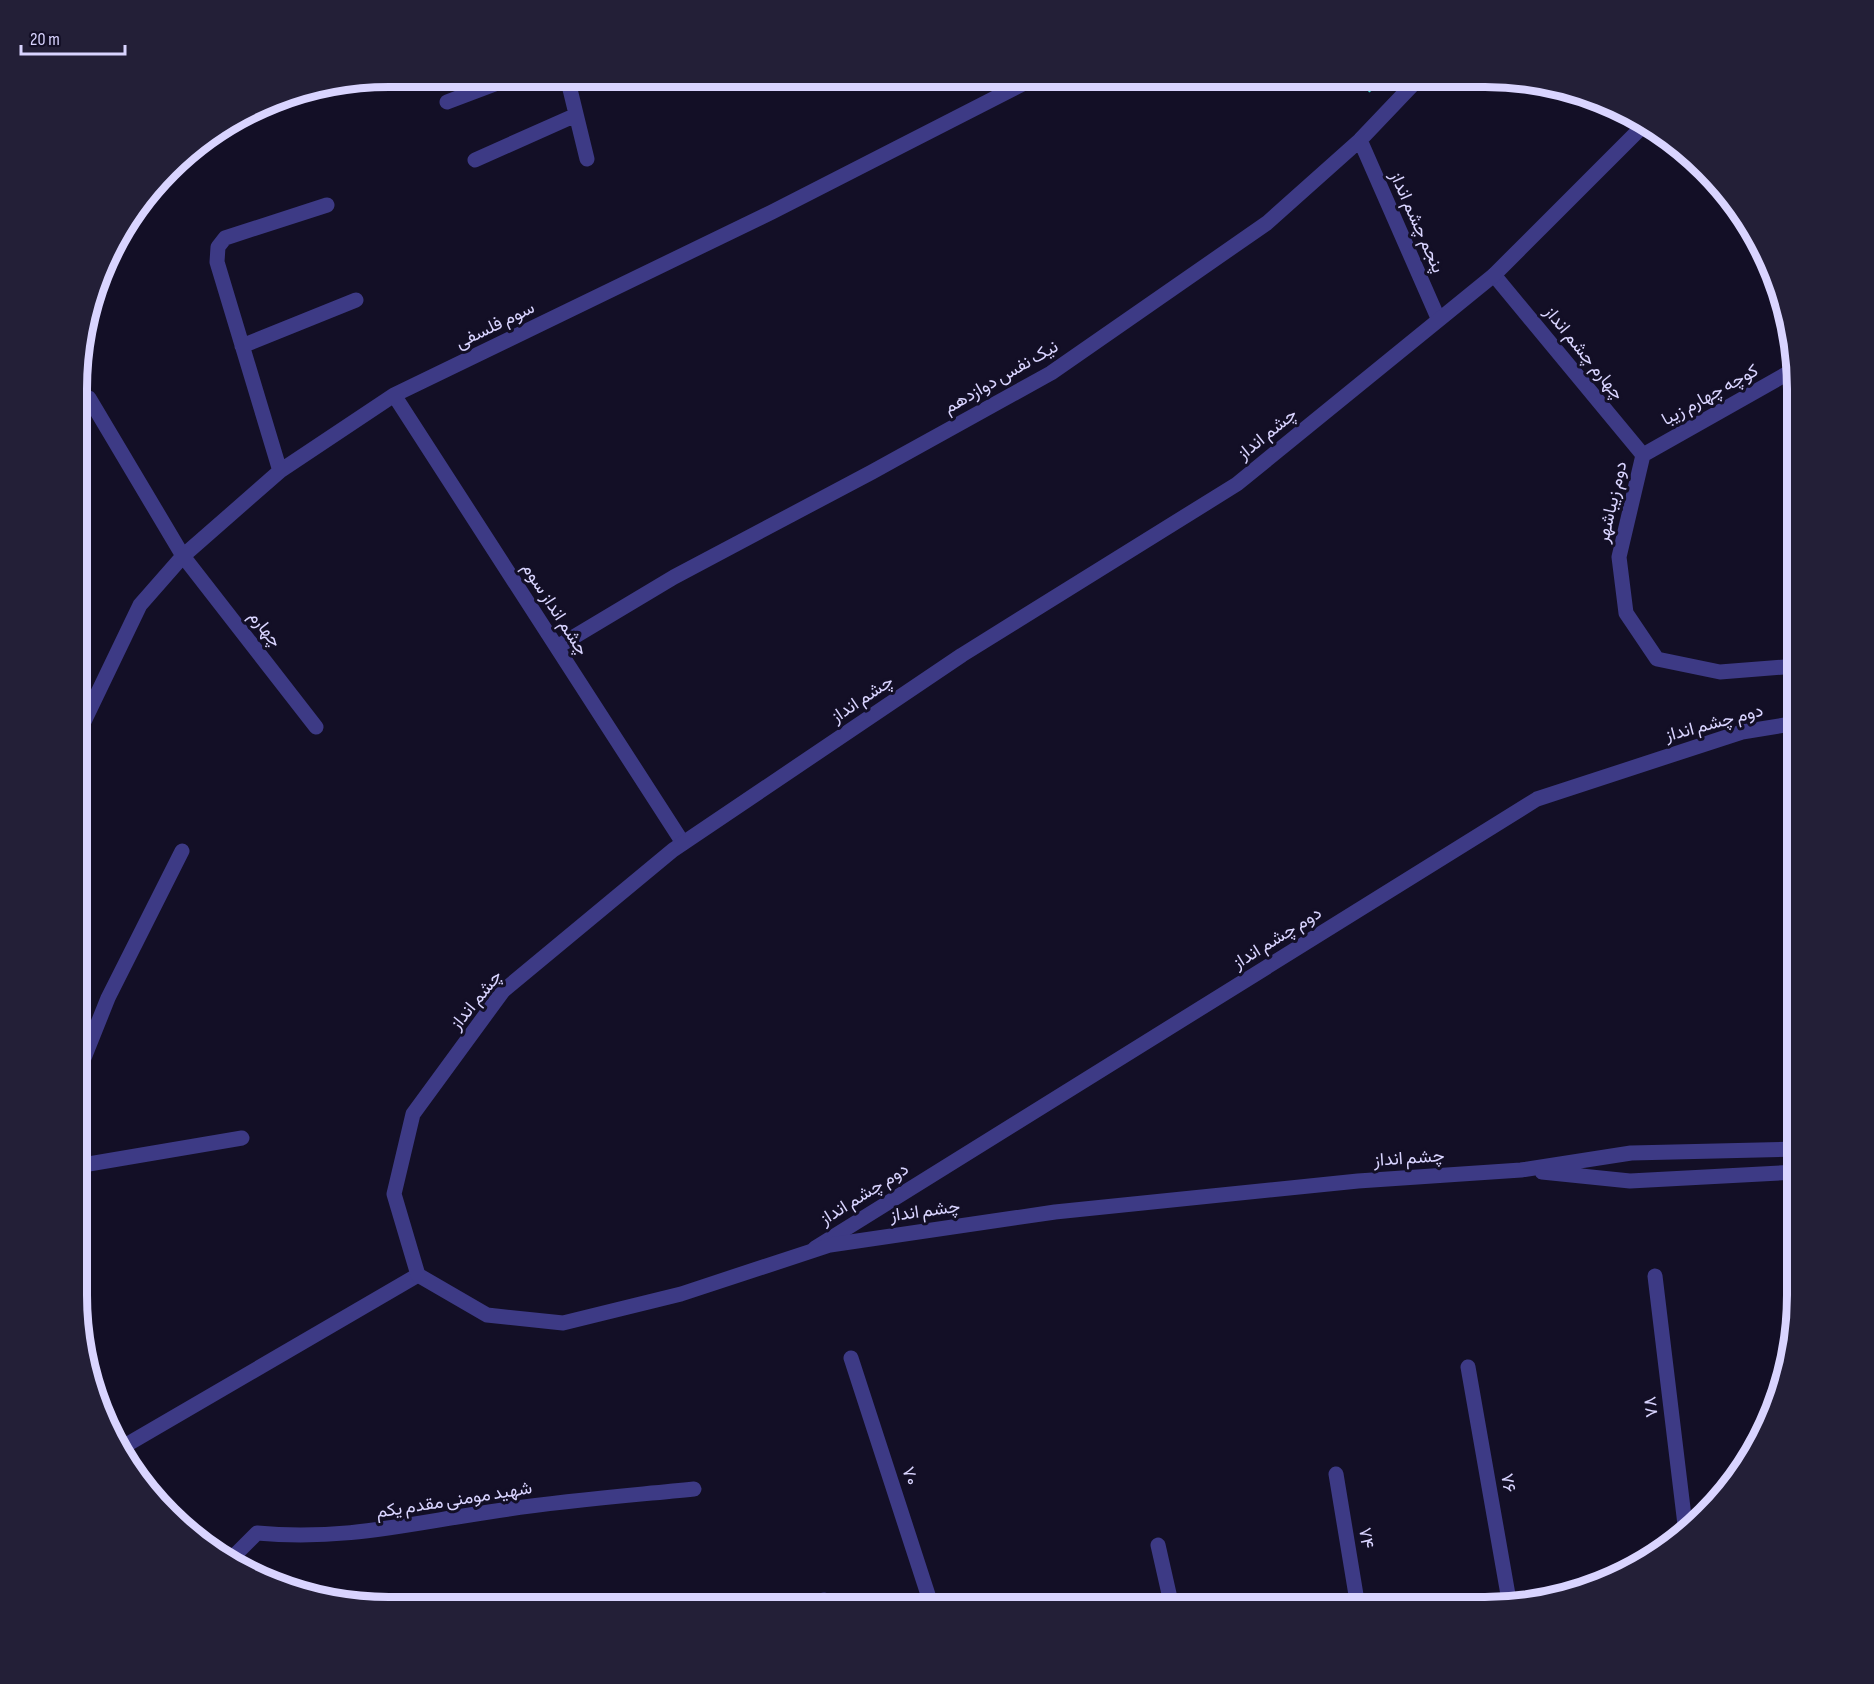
<svg xmlns="http://www.w3.org/2000/svg" width="1874" height="1684" font-family="'Sofia Sans Condensed',Vazirmatn,sans-serif">
<rect width="100%" height="100%" fill="#130f26"/>
<g fill="none" stroke-linecap="round" stroke-linejoin="round">
<!-- path -->
<path stroke="#2fb8b0" stroke-width="4" stroke-dasharray="3 4.5" stroke-linecap="butt" d="M1360 77 1372 93"/>
<!-- minor -->
<path stroke="#3d3a85" stroke-width="15" d="M567 77 587 159
M447 102 513 77
M1360 140 1438 318
M475 160 576 115
M1494 275 1643 455
M242 346 356 300
M394 395 683 843
M89 398 183 556 316 727
M1643 455 1619 557 1626 613 1657 659 1720 672 1797 666
M1643 455 1797 368
M280 471 217 262 218 247 225 238 327 205
M557 647 674 577 872 472 1051 373 1267 223 1360 140 1420 77
M78 734 140 605 183 556 280 471 394 395 772 212 1036 77
M78 1073 108 998 182 851
M77 1166 242 1138
M815 1248 1537 799 1742 732 1797 723
M1655 1276 1686 1533
M851 1358 932 1607
M1468 1367 1510 1606
M121 1448 418 1275
M1336 1474 1358 1607
M1158 1545 1172 1607
M230 1560 257 1533C341 1541 408 1524 489 1512 556 1501 625 1496 694 1489
M799 1607 824 1600"/>
<!-- tertiary -->
<path stroke="#3d3a85" stroke-width="15" d="M1644 125 1494 275 1237 484 962 655 673 850 503 991 413 1114 394 1194 418 1275 487 1315 563 1323 681 1294 830 1245 1055 1212 1358 1181 1521 1170 1631 1153 1797 1149
M1542 1172 1630 1181 1797 1172"/>
</g>
<g text-anchor="middle" dominant-baseline="central" stroke-width="6" stroke-linejoin="round" paint-order="stroke">
<!-- street labels -->
<g font-size="18" fill="#d9d4ff" stroke="#130f26">
<text transform="translate(1417 222) rotate(66)">پنجم چشم انداز</text>
<text transform="translate(495 325) rotate(-26)">سوم فلسفی</text>
<text transform="translate(1584 353) rotate(51)">چهارم چشم انداز</text>
<text transform="translate(1001 377) rotate(-30)">نیک نفس دوازدهم</text>
<text transform="translate(1710 395) rotate(-29)">کوچه چهارم زیبا</text>
<text transform="translate(1267 434) rotate(-39)">چشم انداز</text>
<text transform="translate(1612 502) rotate(-77)">دوم زیباشهر</text>
<text transform="translate(555 609) rotate(57)">چشم انداز سوم</text>
<text transform="translate(265 629) rotate(52)">چهارم</text>
<text transform="translate(862 699) rotate(-34)">چشم انداز</text>
<text transform="translate(1714 723) rotate(-15)">دوم چشم انداز</text>
<text transform="translate(1277 938) rotate(-32)">دوم چشم انداز</text>
<text transform="translate(476 1000) rotate(-51)">چشم انداز</text>
<text transform="translate(1409 1158) rotate(-4)">چشم انداز</text>
<text transform="translate(864 1194) rotate(-32)">دوم چشم انداز</text>
<text transform="translate(925 1211) rotate(-8)">چشم انداز</text>
<text transform="translate(1651 1407) rotate(-97)">۷۸</text>
<text transform="translate(910 1476) rotate(72)">۷۰</text>
<text transform="translate(1508 1483) rotate(80)">۷۶</text>
<text transform="translate(454 1500) rotate(-9)">شهید مومنی مقدم یکم</text>
<text transform="translate(1366 1538) rotate(81)">۷۴</text>
</g>
</g>
<!-- crop -->
<path d="M0 0H1874V1684H0ZM389 87H1485A302 302 0 0 1 1787 389V1295A302 302 0 0 1 1485 1597H389A302 302 0 0 1 87 1295V389A302 302 0 0 1 389 87Z" fill="#231f37" fill-rule="evenodd"/>
<path fill="none" stroke="#d9d4ff" stroke-width="8" d="M389 87H1485A302 302 0 0 1 1787 389V1295A302 302 0 0 1 1485 1597H389A302 302 0 0 1 87 1295V389A302 302 0 0 1 389 87Z"/>
<!-- scale -->
<path d="M21 45v9h104v-9" fill="none" stroke="#d9d4ff" stroke-width="3"/>
<text x="30" y="45" font-size="18" fill="#d9d4ff" stroke="#130f26" stroke-width="4.5" paint-order="stroke">20 m</text>
</svg>
